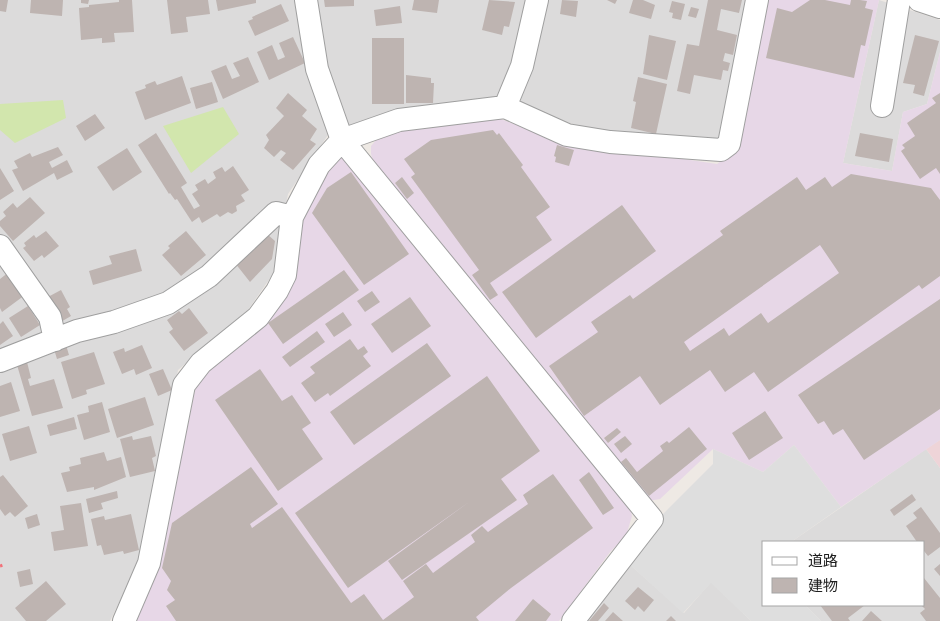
<svg xmlns="http://www.w3.org/2000/svg" width="940" height="621" font-family="Overpass,'Noto Sans JP',sans-serif">
<rect width="100%" height="100%" fill="#eee9e4"/>
<!-- residential -->
<path fill="#dcdbdb" d="M0 0H749L723 142 607 134 522 109 507 91 489 101 403 112 328 135 288 194 273 274 248 310 178 370 143 554 110 621H0Z
M879 0 940 20V52L927 104 903 112 892 171 843 163Z
M926 449 940 468V621H821L805 605H924V542H791Z
M627 562 684 613 711 582 751 621H582Z"/>
<!-- commercial -->
<path fill="#eed4d8" d="M940 440V468L926 449Z"/>
<!-- industrial -->
<path fill="#e7d7e7" d="M761 0H879L843 163 892 171 903 112 927 104 940 52V440L841 507 794 445 763 472 713 449 660 499 648 501 374 164 371 154V146L377 139 387 133 490 115 557 140 717 164 732 153Z
M340 157H345L630 507 632 516 626 536 610 552 559 621H136L157 573 197 381 254 330 302 216 334 159Z"/>
<!-- grass -->
<path fill="#d2e6ad" d="M63 100 66 118 15 143 0 130V104Z
M223 107 239 134 191 173 163 126Z"/>
<!-- parking -->
<path fill="#dedede" d="M794 445 841 507 791 542H764V605H805L821 621H751L711 583 683 613 627 562 664 513 713 464V449L763 472Z"/>
<!-- building -->
<path fill="#beb4b1" fill-rule="evenodd" d="M0 0H8L6 12 0 11Z
M31 0H63L62 16 30 13Z
M81 0H89L88 4 81 3Z
M119 0H132L134 32 114 33 115 42 102 43V38L81 40 79 8 89 7V5L119 2Z
M167 0H208L210 14 186 17 188 32 171 34Z
M216 0H256V3L218 11Z
M324 0H354V6L325 7Z
M414 0H439L437 13 412 10Z
M489 0 515 2 509 27 504 26 502 35 482 30Z
M562 0 578 1 576 17 560 14Z
M607 0H617L615 4Z
M633 0H643L655 5 651 19 629 13Z
M708 0H742L739 13 721 9 717 30 737 35 733 55 725 53 723 61 730 63 728 71 723 70 721 80 694 75 690 94 677 91 687 44 699 46Z
M810 0H825L850 5 851 0H860L867 1 865 8 873 10 865 46 861 45 854 78 766 58 777 8 792 12Z
M672 1 685 4 681 20 672 18 673 13 669 12Z
M281 4 289 21 255 36 248 21 253 19 252 17Z
M400 6 402 23 376 26 374 10Z
M691 7 699 9 696 18 688 16Z
M649 35 676 41 667 80 643 74Z
M915 35 939 41 924 96 913 93 915 85 903 83Z
M293 37 305 63 269 80 257 52 272 45 278 60 285 57 279 43Z
M372 38H404V104H372Z
M248 57 259 82 223 99 211 71 226 65 232 79 240 76 233 63Z
M406 75 431 78V83H434L433 103H406Z
M182 76 191 103 145 120 135 92 146 88 145 85 155 81 157 85Z
M638 77 667 84 656 134 631 128 636 102 633 101Z
M212 82 218 102 196 109 190 88Z
M288 93 307 110 302 116 317 129 310 140 316 144 293 170 280 160 286 153 281 150 274 157 264 148 269 140 266 135 284 116 276 108Z
M940 93V174L936 168 920 179 901 151 905 148 902 145 915 136 907 123 936 103 932 98Z
M95 114 105 128 85 141 76 126Z
M493 130 497 135 499 133 523 165 521 167 550 207 536 217 552 240 490 283 498 295 490 300 472 275 479 270 411 177 415 174 404 159 431 140Z
M156 133 187 183 181 187 194 209 200 206 192 194 198 190 195 185 205 179 208 184 216 178 213 172 222 167 225 172 233 166 249 190 241 195 245 201 236 206 237 211 232 214 228 212 220 217 217 214 202 223 199 217 192 222 177 199 175 200 170 193 169 194 138 145Z
M860 133 893 139 889 162 855 156Z
M557 145 574 150 569 166 555 162 556 157 554 156Z
M58 147 63 155 49 162 52 168 67 160 73 172 57 180 54 173 23 191 12 170 18 168 14 161 30 153 32 157Z
M127 148 142 172 113 191 97 167Z
M0 168 14 191 0 200Z
M351 172 409 254 364 285 312 213 327 188Z
M851 174 931 188 940 200V276L922 289 919 285 768 392 754 372 725 392 710 370 660 405 640 376 584 416 549 366 598 332 591 322 630 295 633 299 723 235 720 231 797 177 806 190 825 177 832 187ZM820 245 839 273 768 323 761 313 729 336 724 328 690 351 684 342Z
M402 177 414 193 407 199 395 183Z
M30 197 45 213 13 241 0 226V221L6 216 3 212 13 203 17 208Z
M622 205 656 251 536 338 502 292Z
M46 231 59 246 44 258 42 255 34 261 23 248 26 246 24 243 34 235 36 238Z
M186 231 206 255 181 276 162 255 170 248 168 246Z
M267 234 275 241 272 259 250 282 235 263Z
M136 249 142 271 93 285 89 271 112 264 109 256Z
M344 270 359 290 283 344 268 323Z
M9 272 25 295 2 312 0 308V279Z
M61 290 70 307 67 309 71 316 59 323 46 298Z
M372 291 380 302 365 312 357 301Z
M410 297 431 326 392 353 371 324Z
M940 299V409L864 460 843 429 833 435 824 421 818 424 798 395Z
M28 306 40 325 21 337 9 318Z
M189 308 208 333 184 351 169 332 173 329 167 320 179 311 182 314Z
M343 312 352 325 334 337 325 324Z
M3 321 13 336 0 345V324Z
M317 331 325 342 290 367 282 357Z
M350 339 358 350 364 346 368 352 363 356 371 366 330 396 328 393 315 402 301 383 315 373 310 367Z
M427 343 451 376 354 445 330 412Z
M66 345 69 355 57 359 54 349Z
M142 345 152 368 136 375 134 369 122 374 113 352 124 348 125 352Z
M94 352 105 384 86 390 87 394 72 399 61 362Z
M27 362 31 378 28 379 30 386 54 379 63 408 32 416 17 365Z
M163 369 172 390 158 396 149 374Z
M260 369 282 401 292 395 311 423 302 429 323 459 278 491 215 400Z
M487 376 540 451 501 479 517 500 402 580 388 561 469 502 348 588 295 513Z
M11 382 20 411 0 417V386Z
M145 397 154 425 117 438 108 409Z
M102 402 110 432 84 440 77 415 89 412 88 406Z
M765 411 783 438 749 460 732 433Z
M74 417 77 429 50 436 47 425Z
M29 426 37 453 10 461 2 434Z
M689 427 707 449 649 496 621 462 626 458 637 472 663 451 660 446 667 441 669 443Z
M617 428 621 432 608 443 604 438Z
M132 436 133 440 151 436 156 456 152 458 155 471 130 477 120 439Z
M625 436 632 444 621 453 614 444Z
M104 452 107 461 121 457 126 477 94 490V487L67 492 61 473 70 471 69 467 81 464 80 458Z
M251 467 278 504 250 524 252 528 282 507 351 603 364 594 383 620 414 597 403 581 426 564 433 573 475 542 471 535 482 526 488 532 528 504 523 495 553 474 593 528 511 588 476 617 479 621H176L166 606 175 600 167 590 171 581 162 568 172 523Z
M589 472 614 508 603 515 579 480Z
M3 475 28 506 15 517 10 512 5 516 0 509V477Z
M117 491 118 498 101 503 103 509 89 513 86 499Z
M912 494 916 500 894 516 890 510Z
M81 503 88 546 54 551 51 532 64 530 60 506Z
M921 507 940 533V547L928 556 924 551V542H917L906 526 917 518 913 513Z
M37 514 40 525 28 529 25 518Z
M131 514 139 550 124 554 123 551 104 555 101 545 97 546 91 519 104 516 105 520Z
M940 564V576L934 569Z
M30 569 33 584 20 587 17 572Z
M924 578 940 598V621H926L920 613 925 609 921 605H924Z
M46 581 66 604 46 621H26L15 608Z
M638 587 654 600 644 612 638 606 635 610 625 601Z
M533 599 551 614 546 621H515Z
M604 603 609 608 598 621H589Z
M820 605H865L848 618 850 621H832Z
M871 611 882 621H862Z
M613 612 623 621H605Z
M671 616 676 621H666Z"/>
<g fill="none" stroke-linecap="round" stroke-linejoin="round">
<defs>
<path id="minor" d="M306 0 317 69 342 140 652 519 573 621
M919 0 940 7
M882 106 899 0
M505 107 567 135 610 142 721 150 729 144 757 0
M0 246 50 317 55 340
M0 361 77 331 114 322 168 303 209 276 276 213 292 217
M124 621 149 563 184 385 201 363 258 317 277 291 285 275 292 217 319 165 342 140 399 120 505 107 522 66 537 0"/>
</defs>
<!-- minor casing -->
<use href="#minor" stroke="#9f9f9f" stroke-width="24"/>
<!-- path -->
<path stroke="#f2727a" stroke-width="3" stroke-dasharray="2.5 2.5" stroke-linecap="butt" d="M0 566 3 565"/>
<!-- minor -->
<use href="#minor" stroke="#fff" stroke-width="22"/>
</g>
<!-- legend -->
<rect x="762" y="541" width="162" height="65" fill="#ffffff" stroke="#a5a5a5"/>
<rect x="772" y="557" width="25" height="8" fill="#ffffff" stroke="#a5a5a5"/>
<text x="808" y="566" font-size="15" fill="#1e1e1e">道路</text>
<rect x="772" y="578" width="25" height="15" fill="#beb4b1" stroke="#a5a5a5"/>
<text x="808" y="591" font-size="15" fill="#1e1e1e">建物</text>
</svg>
